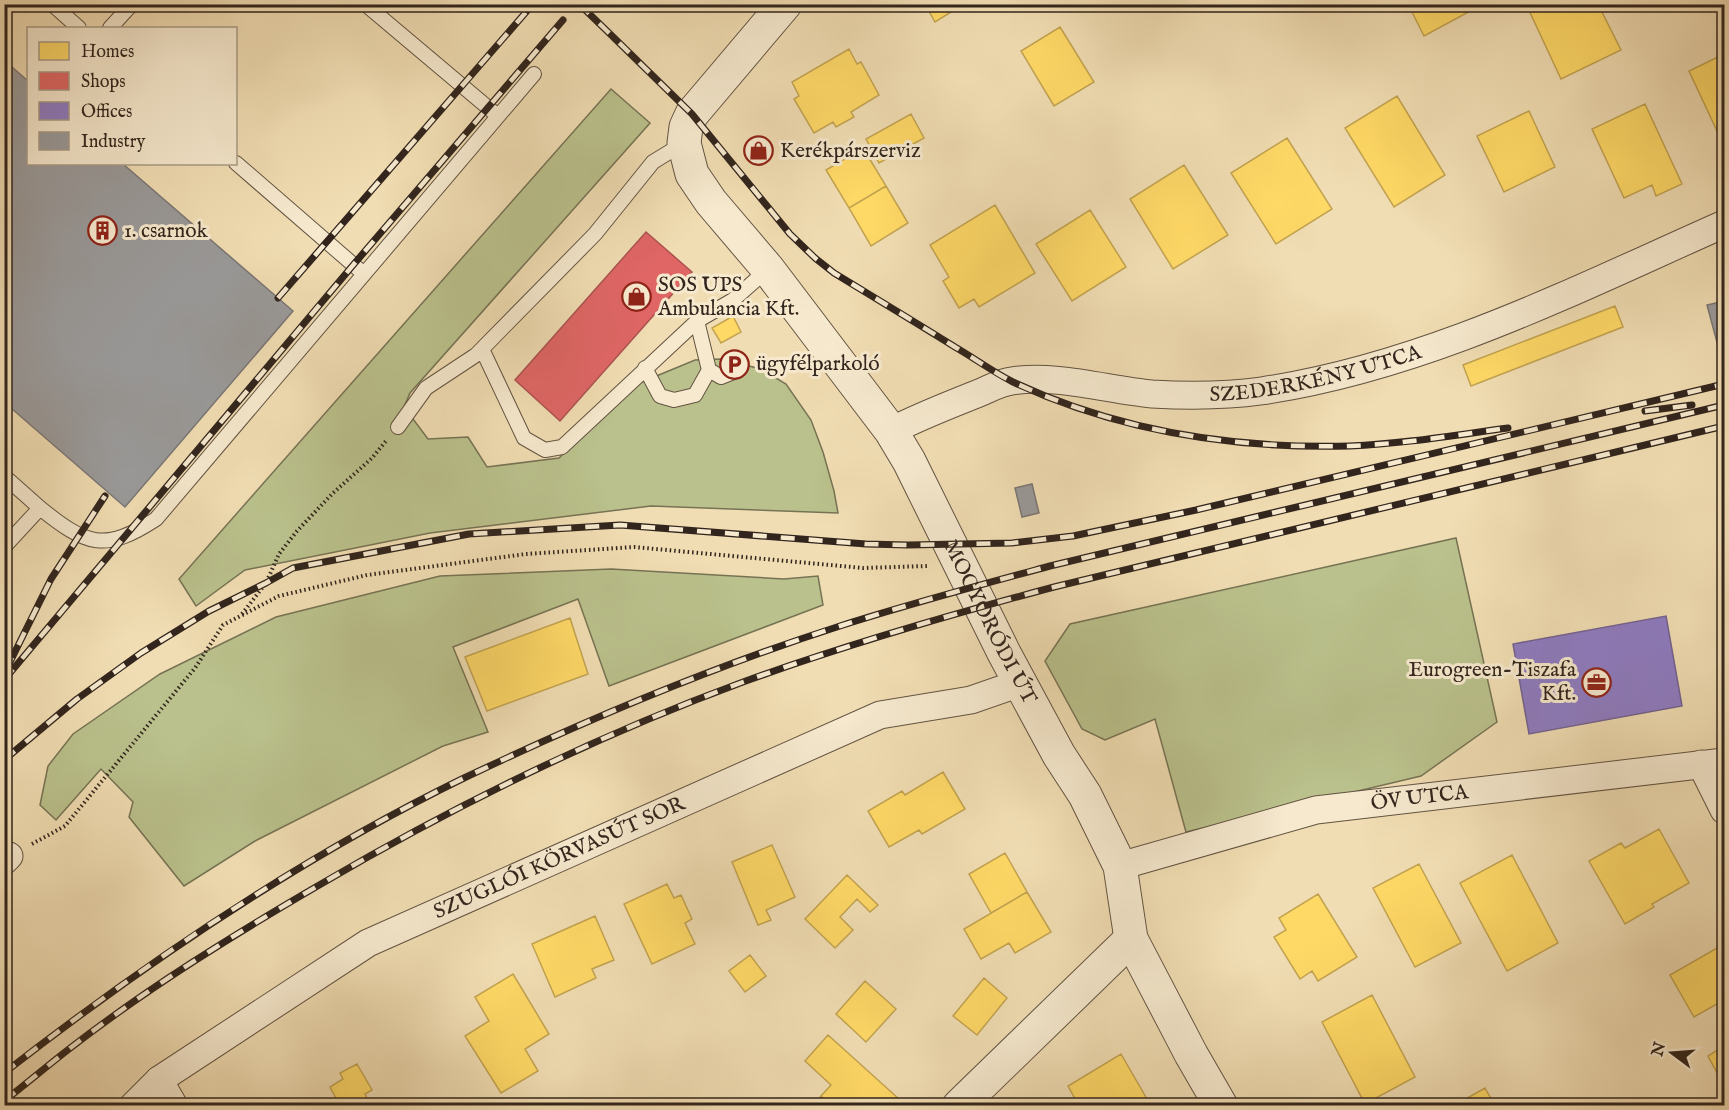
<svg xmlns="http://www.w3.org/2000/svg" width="1729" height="1110" font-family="'IM FELL English',serif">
<rect width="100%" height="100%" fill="#f1ddb3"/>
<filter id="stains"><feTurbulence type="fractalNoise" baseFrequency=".00333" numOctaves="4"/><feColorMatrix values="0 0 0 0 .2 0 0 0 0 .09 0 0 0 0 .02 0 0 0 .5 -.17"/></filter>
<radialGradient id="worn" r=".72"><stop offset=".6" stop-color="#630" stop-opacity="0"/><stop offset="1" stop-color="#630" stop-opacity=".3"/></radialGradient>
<!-- green -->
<path fill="#bac18c" stroke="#767354" stroke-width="1.5" d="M611 89 650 123 410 393 404 407 428 439 468 437 487 467 559 458 630 387 695 360 721 359 761 369 786 384 811 420 823 452 834 491 838 513 651 506 430 533 245 570 196 606 179 579Z
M1456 538 1497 722 1421 776 1186 832 1155 719 1105 740 1082 729 1045 661 1070 624Z
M611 569 784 579 818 576 823 605 609 686 578 599 453 647 488 732 443 746 255 841 184 886 129 817 133 802 101 769 56 820 40 805 48 766 73 734 160 674 276 617 440 576Z"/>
<!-- homes -->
<path fill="#ffd966" stroke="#c2a350" stroke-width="1.5" d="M925 4H964L935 22Z
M1408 4H1474L1476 8 1424 36Z
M1526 4H1608L1600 8 1621 50 1561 79Z
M1060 27 1094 82 1054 106 1021 51Z
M849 49 857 64 861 62 879 95 851 112 854 117 836 127 833 122 814 133 794 99 799 96 792 82Z
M1724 54V146L1689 71Z
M1397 96 1445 175 1394 207 1345 128Z
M1645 104 1682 184 1656 196 1652 185 1624 198 1592 129Z
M1529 111 1555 167 1504 192 1477 136Z
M911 114 924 138 879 163 866 139Z
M1287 138 1332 209 1276 244 1231 173Z
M863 148 886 186 849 208 826 170Z
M1184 165 1228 235 1173 269 1130 199Z
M886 186 908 223 871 246 849 208Z
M995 205 1035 273 979 307 974 299 959 308 943 281 949 277 930 245Z
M1090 210 1126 267 1072 301 1036 244Z
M1615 306 1623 327 1471 386 1463 365Z
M733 316 741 332 721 343 712 328Z
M570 618 588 674 487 711 465 657Z
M943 772 965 809 922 834 919 830 889 847 868 811 902 791 905 795Z
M1659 829 1689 883 1652 904 1654 907 1625 924 1589 861 1621 843 1625 848Z
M772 845 795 897 766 910 771 920 758 925 732 862Z
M1005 853 1027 892 991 913 969 874Z
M1512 855 1558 943 1507 971 1460 883Z
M1419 864 1461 943 1415 967 1373 888Z
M847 875 878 905 870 912 857 899 840 917 853 930 835 948 805 919Z
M667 884 674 898 681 895 692 919 685 923 695 944 652 964 624 904Z
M1027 892 1051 932 1015 953 1009 943 981 959 964 929Z
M1318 894 1357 957 1318 981 1312 971 1300 979 1274 937 1286 930 1279 918Z
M595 916 614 960 592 969 596 978 555 997 532 944Z
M1724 944V1000L1694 1017 1670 975Z
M750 955 766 976 745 992 729 971Z
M513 974 549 1034 525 1049 538 1071 501 1093 465 1036 489 1021 475 997Z
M984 978 1007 998 977 1035 953 1016Z
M865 981 896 1009 866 1042 836 1014Z
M1372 995 1415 1077 1365 1104 1322 1022Z
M828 1035 899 1099 893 1106H832L821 1096 831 1085 805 1061Z
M1724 1046V1086L1708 1056Z
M1121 1054 1151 1106H1079L1068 1086Z
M357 1064 372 1090 365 1094 371 1106H340L330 1087 343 1079 340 1073Z
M1485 1088 1495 1106H1453Z
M821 1096 832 1106H812Z"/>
<!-- shops -->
<path fill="#e06666" stroke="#ac5250" stroke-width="1.5" d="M646 232 692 272 560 421 515 380Z"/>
<!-- offices -->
<path fill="#8e7cc3" stroke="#726291" stroke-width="1.5" d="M1666 616 1682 706 1529 734 1513 644Z"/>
<!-- industry -->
<path fill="#999" stroke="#7a7674" stroke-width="1.5" d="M4 60 28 81V164H123L293 311 125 507 4 402Z
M1724 301V344L1718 346 1707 305Z
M1032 484 1039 513 1022 517 1015 488Z"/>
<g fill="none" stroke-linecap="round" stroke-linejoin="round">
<defs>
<path id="service" d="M52 4 79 28
M365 4 498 116
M110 28 132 4
M236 163 364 274
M697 321 709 370 721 377 736 371
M482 349 524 438 545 450 562 447 697 321 733 300 768 269
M645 368 660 396 674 400 695 395 709 370
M398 427 426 388 476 355 595 234 653 162 684 143
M4 476 40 508 4 547
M40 508C86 545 104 553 156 519L534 74"/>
<g id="minor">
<path id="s1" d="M891 431C920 416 949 405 979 393 989 389 1001 382 1012 381 1055 374 1109 390 1152 394 1188 396 1225 396 1261 391 1424 367 1575 290 1724 224"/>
<path d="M1701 764 1724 810"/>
<path d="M4 861 9 856"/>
<path id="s2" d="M1120 866 1316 810 1724 762"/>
<path d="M159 1080 174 1106"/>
<path id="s3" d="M133 1106 159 1080 368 943 880 715 971 700 1020 683"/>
</g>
<g id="tertiary">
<path id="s4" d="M785 4 692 114 686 127 684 143 692 174 711 202 768 269 891 431 909 461 1004 653 1059 755 1085 795 1120 866 1131 939 1191 1054 1221 1106"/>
<path d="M959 1106 1131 939"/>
</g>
</defs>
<!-- service casing -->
<use href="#service" stroke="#625342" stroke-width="16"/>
<!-- minor casing -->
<use href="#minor" stroke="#625342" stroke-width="29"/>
<!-- tertiary casing -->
<use href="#tertiary" stroke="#625342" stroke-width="35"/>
<!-- path -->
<path stroke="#32251d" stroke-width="4" stroke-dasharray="1.5 3" stroke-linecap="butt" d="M242 614 266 583 279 554 297 531 333 493 372 458 386 441
M32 844 65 826 195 668 223 625 279 596 367 575 526 554 634 547 863 568 927 566"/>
<!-- service -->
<use href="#service" stroke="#f6e9ce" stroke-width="14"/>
<!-- minor -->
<use href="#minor" stroke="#f6e9ce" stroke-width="27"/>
<!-- tertiary -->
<use href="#tertiary" stroke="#f6e9ce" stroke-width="33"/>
<defs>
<path id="rail" d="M579 4 606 30 692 114 790 234 815 258 834 273C875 298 915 322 955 347 974 358 993 372 1013 382 1118 431 1234 449 1350 446 1402 444 1456 435 1508 428
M278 298 533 4
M1645 411 1692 405
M6 670 51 579 105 496
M4 680 354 264 563 20
M4 760 77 699 141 653 209 611 266 583 293 568 469 534 620 525 866 544 908 545 1012 543 1073 536 1196 510 1724 384
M4 1073C148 961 300 858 464 778 586 720 712 667 840 626 909 604 980 585 1050 566L1724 405
M4 1101C26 1084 47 1066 69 1049 149 987 235 934 321 884 456 805 596 736 743 682 845 645 949 615 1054 587L1724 426"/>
</defs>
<!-- rail casing -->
<use href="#rail" stroke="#32251d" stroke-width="7"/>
<!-- rail -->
<use href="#rail" stroke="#f6e9ce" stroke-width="4.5" stroke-dasharray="14" stroke-linecap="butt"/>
</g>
<!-- icons -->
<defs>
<symbol id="shop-ring" viewBox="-11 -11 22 22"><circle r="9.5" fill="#f6e9ce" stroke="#8f2418" stroke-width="1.5"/><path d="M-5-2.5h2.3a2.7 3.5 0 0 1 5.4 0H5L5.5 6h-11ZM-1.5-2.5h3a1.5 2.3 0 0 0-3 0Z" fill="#8f2418"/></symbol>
<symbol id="building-ring" viewBox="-11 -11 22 22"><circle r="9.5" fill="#f6e9ce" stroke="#8f2418" stroke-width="1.5"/><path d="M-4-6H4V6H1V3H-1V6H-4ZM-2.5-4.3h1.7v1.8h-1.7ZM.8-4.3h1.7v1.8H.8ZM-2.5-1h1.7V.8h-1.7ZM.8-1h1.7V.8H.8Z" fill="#8f2418"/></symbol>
<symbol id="parking-ring" viewBox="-11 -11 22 22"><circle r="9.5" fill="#f6e9ce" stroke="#8f2418" stroke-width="1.5"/><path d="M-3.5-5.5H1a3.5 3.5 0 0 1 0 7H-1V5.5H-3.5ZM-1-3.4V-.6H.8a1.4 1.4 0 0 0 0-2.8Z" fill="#8f2418"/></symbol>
<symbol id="office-ring" viewBox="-11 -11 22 22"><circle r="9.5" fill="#f6e9ce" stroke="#8f2418" stroke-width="1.5"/><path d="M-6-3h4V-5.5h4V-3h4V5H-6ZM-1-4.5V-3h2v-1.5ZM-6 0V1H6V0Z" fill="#8f2418"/></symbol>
</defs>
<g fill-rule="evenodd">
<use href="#shop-ring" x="742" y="134" width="33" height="33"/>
<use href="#building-ring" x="86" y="214" width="33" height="33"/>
<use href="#shop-ring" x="620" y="280" width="33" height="33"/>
<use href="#parking-ring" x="718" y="348" width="33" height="33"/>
<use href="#office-ring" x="1580" y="666" width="33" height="33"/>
</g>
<g text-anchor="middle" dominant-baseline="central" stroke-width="6" stroke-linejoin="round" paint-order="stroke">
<!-- poi labels -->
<g font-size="21" fill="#32251d" stroke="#f6e9ce" text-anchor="start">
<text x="780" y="151">Kerékpárszerviz</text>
<text x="124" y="231">1. csarnok</text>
<text x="658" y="285">SOS UPS<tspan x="658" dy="24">Ambulancia Kft.</tspan></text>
<text x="756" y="364">ügyfélparkoló</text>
<text x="1576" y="670" text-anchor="end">Eurogreen-Tiszafa<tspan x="1576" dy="24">Kft.</tspan></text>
</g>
<!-- street labels -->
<g font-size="21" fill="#32251d" stroke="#f6e9ce">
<text stroke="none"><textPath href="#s1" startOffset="438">SZEDERKÉNY UTCA</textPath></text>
<text stroke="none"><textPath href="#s4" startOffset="747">MOGYORÓDI ÚT</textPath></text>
<text stroke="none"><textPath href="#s2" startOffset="308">ÖV UTCA</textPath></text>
<text stroke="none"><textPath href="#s3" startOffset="496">SZUGLÓI KÖRVASÚT SOR</textPath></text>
</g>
</g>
<!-- margin -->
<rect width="1729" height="1110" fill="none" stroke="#f1ddb3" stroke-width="24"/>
<rect x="6" y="6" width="1717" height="1098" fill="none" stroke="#32251d" stroke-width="3"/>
<rect x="12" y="12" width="1705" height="1086" fill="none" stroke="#32251d" stroke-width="1.5"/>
<!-- legend -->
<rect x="27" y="27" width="210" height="138" fill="#f6e9ce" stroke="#a89b87" stroke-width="1.5"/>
<rect x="39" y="42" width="30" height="18" fill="#ffd966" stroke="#a89b87" stroke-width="1.5"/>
<text x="81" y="57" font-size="18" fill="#32251d">Homes</text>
<rect x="39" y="72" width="30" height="18" fill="#e06666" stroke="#a89b87" stroke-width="1.5"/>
<text x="81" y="87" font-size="18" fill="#32251d">Shops</text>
<rect x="39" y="102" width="30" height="18" fill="#8e7cc3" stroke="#a89b87" stroke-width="1.5"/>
<text x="81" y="117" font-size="18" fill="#32251d">Offices</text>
<rect x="39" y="132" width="30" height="18" fill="#999999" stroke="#a89b87" stroke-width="1.5"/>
<text x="81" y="147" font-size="18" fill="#32251d">Industry</text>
<!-- north arrow -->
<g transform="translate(1672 1053) rotate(286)" stroke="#f6e9ce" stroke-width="4.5" paint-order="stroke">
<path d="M0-4.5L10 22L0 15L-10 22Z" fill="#32251d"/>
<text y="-9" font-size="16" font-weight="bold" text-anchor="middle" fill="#32251d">N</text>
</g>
<rect width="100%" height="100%" filter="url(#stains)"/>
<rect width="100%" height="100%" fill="url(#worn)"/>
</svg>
